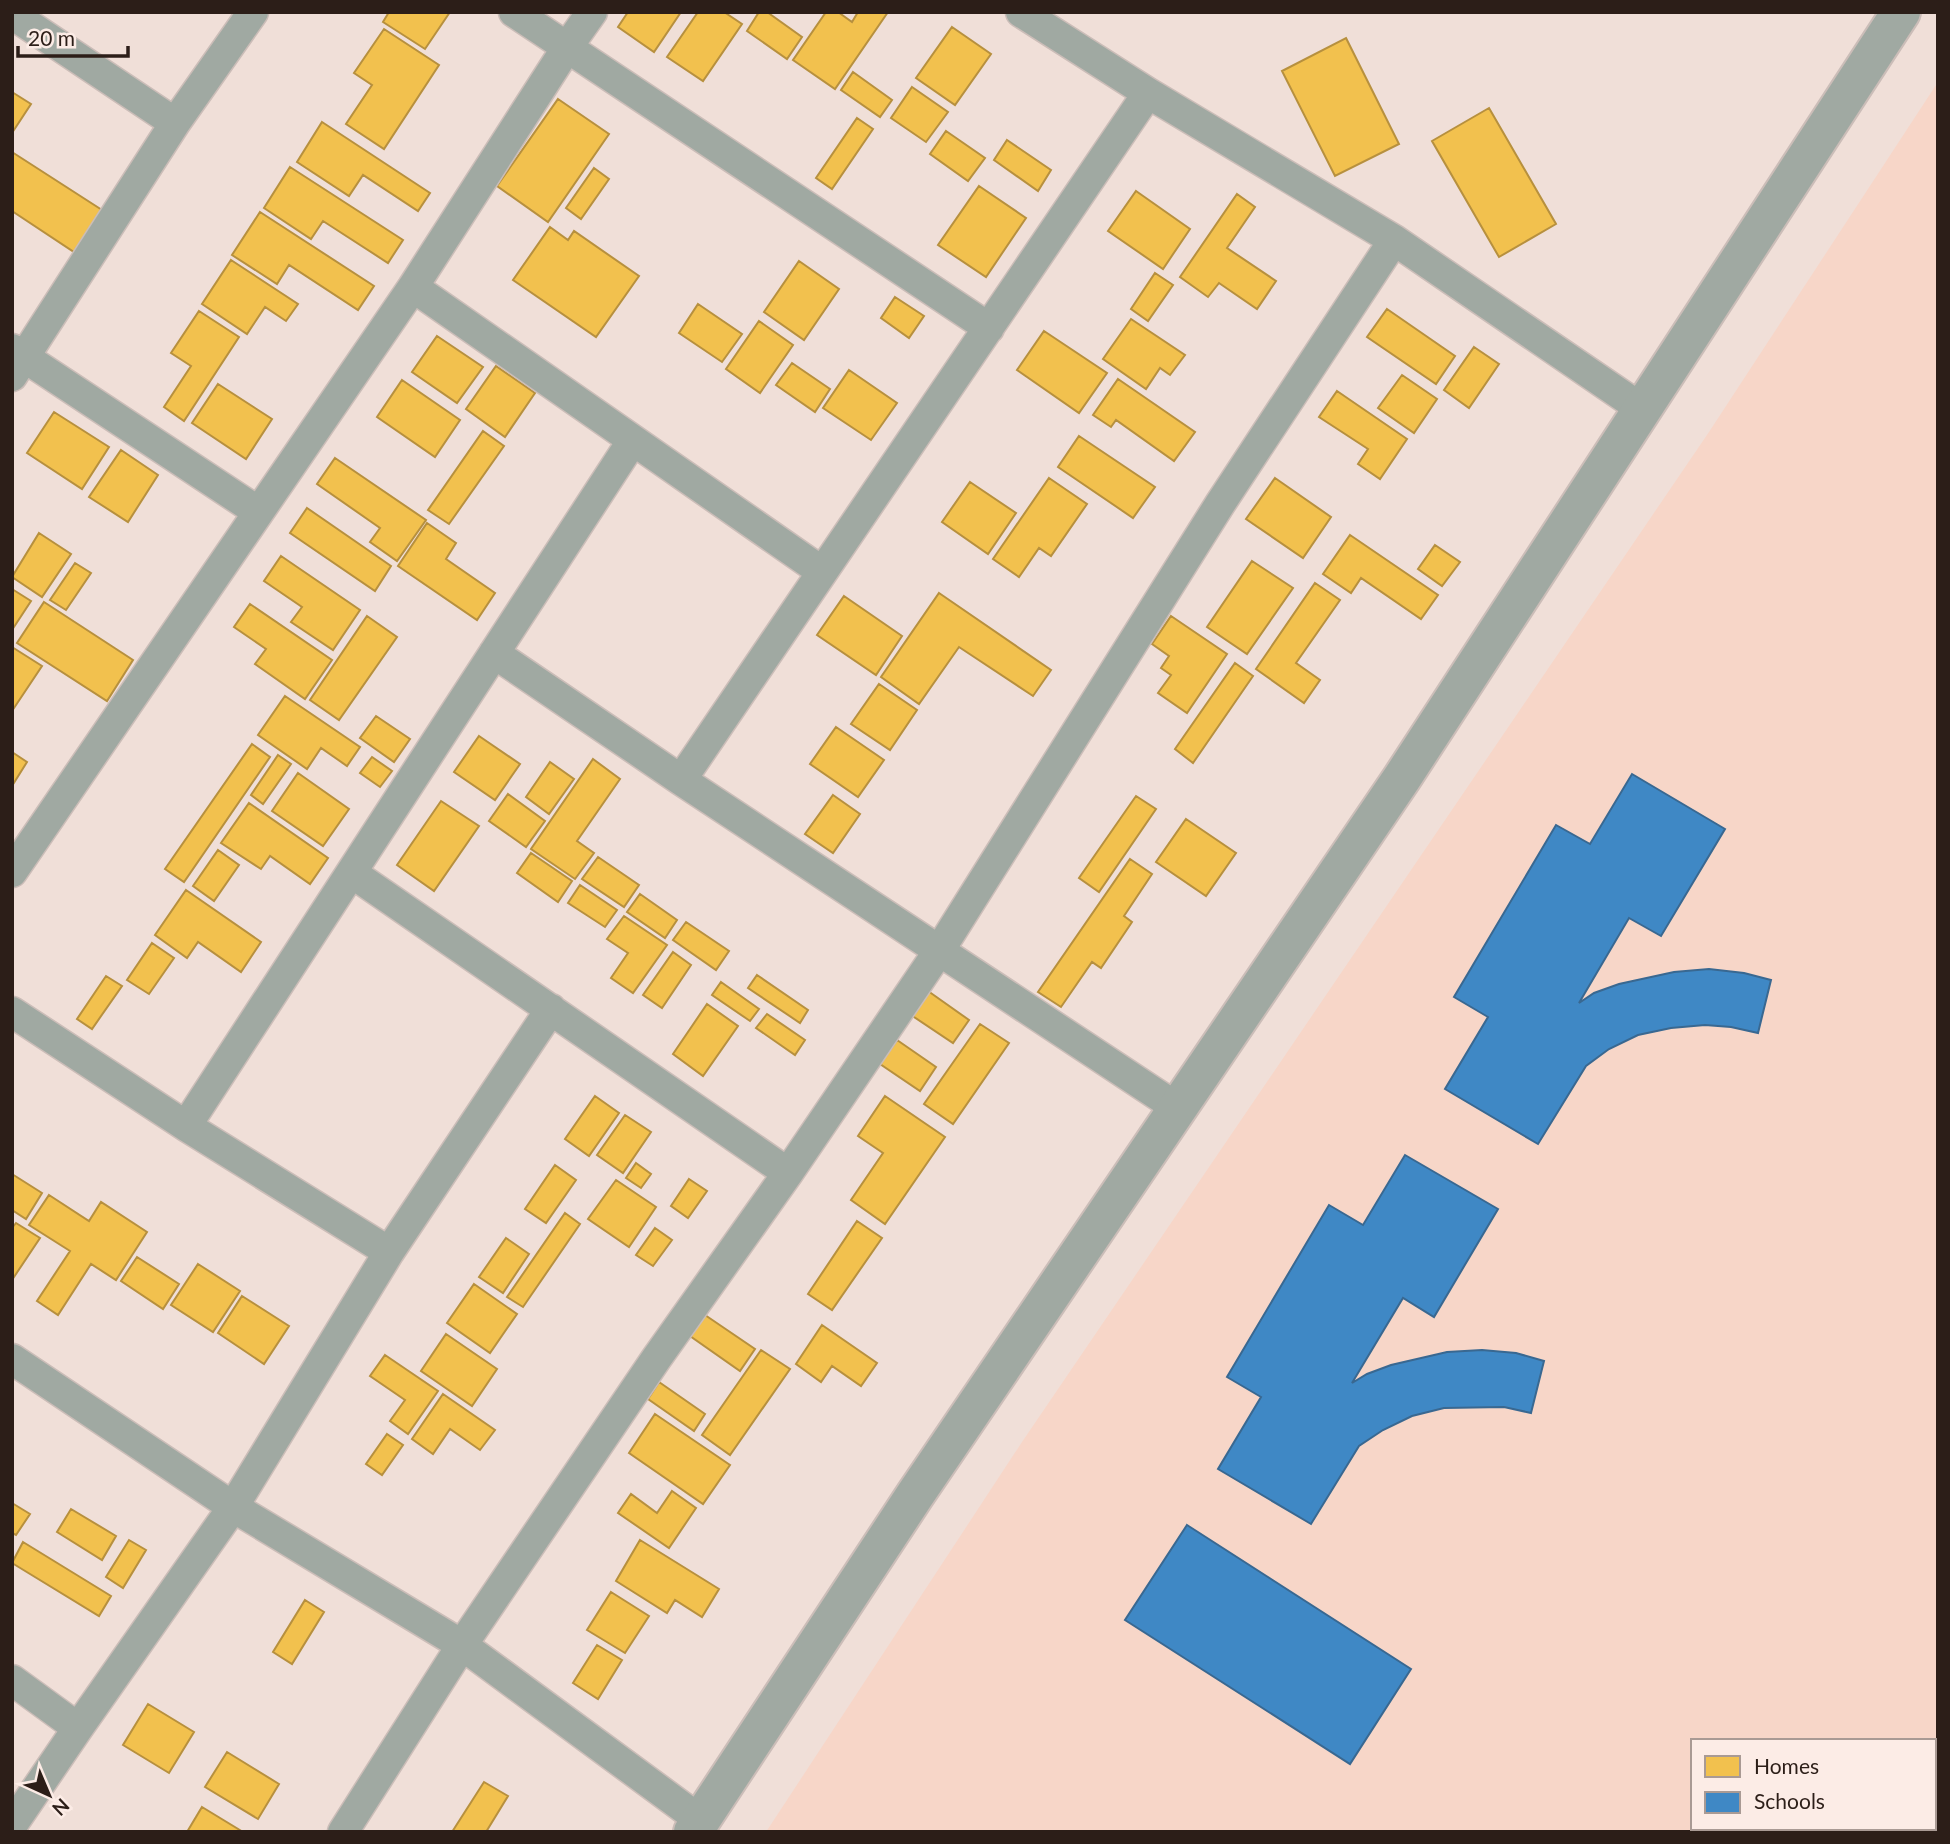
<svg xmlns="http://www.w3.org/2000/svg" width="1950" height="1844" font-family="Lato,sans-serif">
<rect width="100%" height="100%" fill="#f0dfd8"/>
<!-- built -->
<path fill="#f7d6c8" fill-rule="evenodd" d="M1938 82V1832H766L1022 1442 1709 432ZM1693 1741H1934V1828H1693Z"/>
<!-- homes -->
<path fill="#f2c14e" stroke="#b7903e" stroke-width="2" d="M389 12H450L425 49 383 22Z
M628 12H681L654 52 618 27Z
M698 12H724L742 24 703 81 667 57Z
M759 12H767L802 37 787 59 747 31Z
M826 12H838L852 22 858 12H888L835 89 793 60Z
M952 27 991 54 955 105 916 78Z
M384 29 439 65 384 149 346 124 372 85 354 73Z
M1346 38 1399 144 1335 176 1282 71Z
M853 72 892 100 880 117 841 90Z
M912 87 948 112 926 142 891 118Z
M12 92 31 104 12 133Z
M558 99 609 134 548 222 497 186Z
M1489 108 1556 224 1499 257 1432 141Z
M857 118 873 129 832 189 816 178Z
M322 122 430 193 418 211 363 175 349 196 297 162Z
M946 131 985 158 968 181 930 154Z
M1007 140 1051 170 1038 191 994 160Z
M12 152 102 210 74 252 12 211Z
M290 167 403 240 388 263 323 221 311 239 264 208Z
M594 168 609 179 581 219 566 208Z
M979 186 1026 218 986 277 938 245Z
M1136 191 1190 229 1163 269 1108 231Z
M1237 194 1255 207 1227 248 1276 281 1257 309 1219 283 1208 297 1180 277Z
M260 212 374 286 358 310 289 265 277 284 232 255Z
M550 227 568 240 574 231 639 276 596 337 513 280Z
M231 260 298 304 286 321 265 307 247 334 202 304Z
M799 261 839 289 804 340 764 312Z
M1155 273 1173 285 1148 321 1131 309Z
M895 297 924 316 909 338 881 318Z
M698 304 742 334 722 362 679 333Z
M1387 309 1455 356 1436 384 1367 337Z
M199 311 239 337 184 421 164 407 191 366 171 353Z
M1131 319 1185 355 1170 375 1160 368 1146 389 1103 359Z
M759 321 793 345 760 393 726 369Z
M1044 331 1107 373 1079 413 1017 370Z
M437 336 483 367 457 403 412 372Z
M1474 347 1499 364 1469 408 1444 390Z
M792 363 830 389 815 412 776 385Z
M496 366 535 393 505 437 466 409Z
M849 370 897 403 871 440 823 408Z
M1402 375 1437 399 1414 433 1378 408Z
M1118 379 1195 432 1174 461 1116 420 1111 427 1093 415Z
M402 380 460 420 435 457 377 417Z
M218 384 272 419 246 459 192 423Z
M1337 391 1407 439 1380 479 1358 464 1368 449 1319 417Z
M54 412 109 447 82 489 27 453Z
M483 431 504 446 449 524 428 510Z
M1079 436 1155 487 1133 518 1058 467Z
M121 450 158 475 128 522 89 497Z
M335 458 426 520 397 561 370 542 380 528 317 484Z
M1049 478 1087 504 1051 556 1039 548 1019 577 993 559Z
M1275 478 1331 517 1303 558 1246 519Z
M970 482 1016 513 988 554 942 522Z
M307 508 391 566 375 591 290 533Z
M427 523 456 543 446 559 495 593 477 620 398 566Z
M39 533 71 554 42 597 12 577Z
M1350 535 1438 595 1421 619 1361 578 1351 593 1323 574Z
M1435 545 1460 562 1442 586 1418 569Z
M281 556 360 610 333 650 291 622 302 607 264 581Z
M1252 561 1293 588 1247 654 1207 627Z
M75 563 91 573 66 610 50 600Z
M1315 583 1340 600 1296 663 1320 680 1304 703 1256 669Z
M12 589 31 601 12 630Z
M939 593 1051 670 1033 696 959 647 919 704 881 677Z
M844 596 902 636 876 675 817 635Z
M44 602 133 660 107 701 17 643Z
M250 604 332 660 305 699 255 664 266 649 234 627Z
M367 616 397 637 339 720 310 700Z
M1171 616 1227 654 1187 713 1158 693 1171 675 1161 668 1169 656 1152 644Z
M12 647 42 666 12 711Z
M1235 663 1253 676 1193 763 1175 749Z
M879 684 917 710 890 750 851 724Z
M285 696 360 747 347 766 321 748 307 769 258 735Z
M376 716 410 739 394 762 360 738Z
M836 727 884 760 858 797 810 764Z
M479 736 520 764 495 800 454 772Z
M252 744 270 757 184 882 165 869Z
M12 752 27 762 12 786Z
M278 755 291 764 263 804 251 795Z
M372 757 392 771 380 787 360 773Z
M593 759 620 779 577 841 594 853 575 879 531 849Z
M550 762 574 779 549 814 526 797Z
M298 773 349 809 323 846 272 811Z
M508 794 545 821 526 847 489 821Z
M833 795 860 814 833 853 805 834Z
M1136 796 1156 809 1099 892 1079 878Z
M441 801 479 826 434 891 397 865Z
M249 803 328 858 310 884 270 856 261 869 221 843Z
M1186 819 1236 853 1206 896 1156 862Z
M218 850 239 865 214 901 193 886Z
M531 853 572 881 558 902 517 873Z
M598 857 639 885 624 907 582 879Z
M1130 859 1152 874 1124 916 1132 922 1101 968 1092 962 1061 1007 1038 992Z
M580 885 617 910 605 927 568 903Z
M186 890 261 942 241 972 198 942 187 958 155 935Z
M640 894 677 920 665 938 627 912Z
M624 916 667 945 633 993 611 978 628 953 607 939Z
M686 922 729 951 716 970 673 940Z
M152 943 174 958 149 994 127 980Z
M673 952 691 965 662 1008 643 995Z
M757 975 808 1010 800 1023 748 988Z
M106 976 122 986 92 1029 77 1019Z
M721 982 759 1009 750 1021 712 995Z
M928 991 969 1020 953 1043 911 1015Z
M707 1004 738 1026 703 1076 673 1054Z
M767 1014 805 1040 795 1055 756 1028Z
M980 1024 1009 1043 953 1124 924 1104Z
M897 1040 936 1067 920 1091 880 1064Z
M595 1096 619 1113 589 1156 565 1139Z
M885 1096 945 1137 885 1224 851 1200 883 1153 858 1136Z
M625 1115 651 1132 623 1173 597 1155Z
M636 1163 651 1174 641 1188 626 1178Z
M555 1165 576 1180 546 1223 525 1209Z
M12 1174 42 1193 26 1219 12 1210Z
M689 1179 707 1191 688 1218 671 1206Z
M616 1180 656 1207 629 1247 588 1219Z
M49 1195 89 1221 101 1202 147 1232 116 1280 91 1264 58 1315 37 1301 70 1251 29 1225Z
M565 1213 580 1224 523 1307 507 1297Z
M857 1221 882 1238 832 1310 808 1294Z
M16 1223 40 1238 12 1280V1228Z
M655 1228 672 1240 653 1266 636 1255Z
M506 1238 529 1254 503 1293 479 1277Z
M137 1257 179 1284 163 1309 121 1281Z
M198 1264 240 1291 213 1332 171 1305Z
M474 1284 517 1314 490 1353 447 1323Z
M242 1296 289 1326 264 1364 218 1333Z
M705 1315 755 1349 740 1371 690 1336Z
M822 1325 877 1363 861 1386 832 1366 821 1382 796 1364Z
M446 1334 497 1369 472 1406 421 1371Z
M761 1350 790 1369 730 1455 702 1435Z
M385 1355 438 1391 408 1434 390 1421 405 1400 370 1376Z
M659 1382 705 1414 694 1431 648 1399Z
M443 1394 495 1430 480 1450 450 1429 433 1454 412 1439Z
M655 1414 730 1465 703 1504 629 1453Z
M387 1434 403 1445 382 1475 366 1464Z
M672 1491 696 1508 669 1548 618 1513 631 1494 657 1513Z
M12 1503 30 1514 16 1535 12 1533Z
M71 1509 116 1536 102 1560 57 1532Z
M129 1540 146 1550 123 1588 106 1577Z
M640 1540 719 1589 702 1617 675 1600 667 1613 616 1581Z
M23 1542 111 1596 99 1616 12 1563Z
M611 1592 649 1616 625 1653 587 1630Z
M305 1600 324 1612 292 1664 273 1652Z
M597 1645 622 1660 598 1699 573 1683Z
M148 1704 194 1732 169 1773 123 1745Z
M227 1752 279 1784 258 1819 205 1787Z
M484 1782 508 1796 486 1832H452Z
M202 1807 243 1832H187Z"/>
<!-- schools -->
<path fill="#3f88c5" stroke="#396891" stroke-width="2" d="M1632 774 1725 829 1661 936 1629 918 1579 1003 1594 993 1619 984 1674 972 1709 969 1744 973 1771 980 1758 1033 1731 1027 1705 1025 1671 1028 1638 1035 1609 1049 1586 1066 1538 1144 1445 1089 1488 1017 1454 997 1556 825 1590 844Z
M1405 1155 1498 1209 1434 1317 1403 1298 1352 1383 1367 1374 1391 1365 1447 1352 1482 1350 1516 1353 1544 1361 1531 1413 1504 1407 1444 1408 1412 1416 1383 1430 1359 1446 1311 1524 1218 1469 1261 1397 1227 1377 1329 1205 1363 1225Z
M1187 1525 1411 1669 1350 1764 1125 1620Z"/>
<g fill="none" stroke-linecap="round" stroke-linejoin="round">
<defs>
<path id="minor" d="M514 12 989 328
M1021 12 1148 93 1394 240 1642 409
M12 14 175 123
M413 287 821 571
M12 349 257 511
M12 376 175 123 253 12
M494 653 681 780 1179 1109
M681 780 1148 93
M12 872 413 287 568 46 592 12
M352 873 788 1173
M12 1012 186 1126 389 1252
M186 1126 633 440
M12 1359 233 1507 462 1645 700 1820
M12 1680 78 1728
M12 1825 78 1728 233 1507 389 1252 551 1009
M343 1832 462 1645 656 1359 788 1173 939 951 1220 504 1394 240"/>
<path id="tertiary" d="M693 1832 915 1495 1402 778 1901 12"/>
</defs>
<!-- minor casing -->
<use href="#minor" stroke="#cbbdb8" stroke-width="33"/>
<!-- tertiary casing -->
<use href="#tertiary" stroke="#cbbdb8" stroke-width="42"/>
<!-- minor -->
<use href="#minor" stroke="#a0a9a2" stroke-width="30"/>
<!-- tertiary -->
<use href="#tertiary" stroke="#a0a9a2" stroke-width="38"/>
</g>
<!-- border -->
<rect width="1950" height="1844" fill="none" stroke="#2c1e18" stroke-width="28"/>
<!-- legend -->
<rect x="1691" y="1739" width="245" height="91" fill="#fcece6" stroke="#a99a94" stroke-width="2"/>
<rect x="1705" y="1756" width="35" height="21" fill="#f2c14e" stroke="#a99a94" stroke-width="2"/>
<text x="1754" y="1774" font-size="21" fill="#2c1e18">Homes</text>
<rect x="1705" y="1792" width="35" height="21" fill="#3f88c5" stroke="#a99a94" stroke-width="2"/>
<text x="1754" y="1809" font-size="21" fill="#2c1e18">Schools</text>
<!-- north arrow -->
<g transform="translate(49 1795) rotate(136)" stroke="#fcece6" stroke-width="5" paint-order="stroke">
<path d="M0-5L12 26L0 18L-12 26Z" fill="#2c1e18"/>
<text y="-10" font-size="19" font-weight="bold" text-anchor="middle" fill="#2c1e18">N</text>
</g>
<!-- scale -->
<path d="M18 46v10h110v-10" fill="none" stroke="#2c1e18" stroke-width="3.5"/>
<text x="28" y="46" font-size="21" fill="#2c1e18" stroke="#fcece6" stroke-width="5" paint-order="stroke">20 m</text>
</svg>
